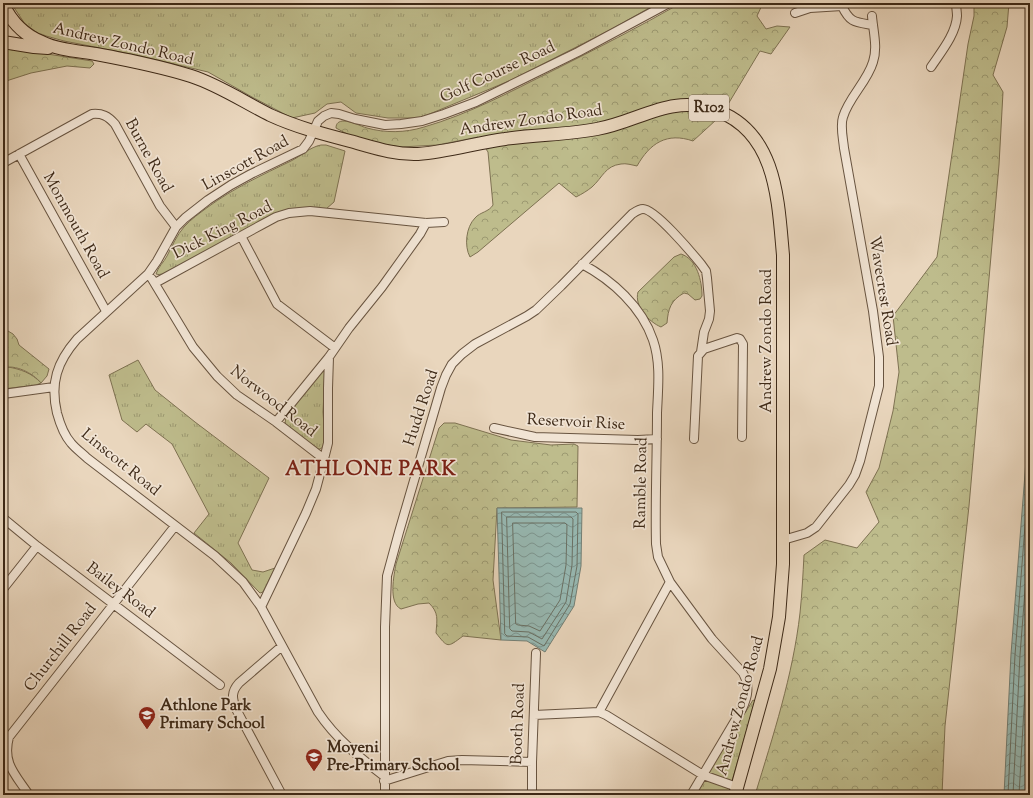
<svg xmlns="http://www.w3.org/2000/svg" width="1033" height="798" font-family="'Sorts Mill Goudy',serif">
<defs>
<pattern id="grass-tufts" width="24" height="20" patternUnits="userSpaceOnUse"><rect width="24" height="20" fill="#bebc8c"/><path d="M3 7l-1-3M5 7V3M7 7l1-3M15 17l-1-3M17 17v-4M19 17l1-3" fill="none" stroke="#9c9971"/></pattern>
<pattern id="forest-crowns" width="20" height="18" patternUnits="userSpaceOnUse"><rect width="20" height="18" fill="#bebc8c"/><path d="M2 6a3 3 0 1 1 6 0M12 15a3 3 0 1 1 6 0" fill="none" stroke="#9c9971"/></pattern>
<pattern id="water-waves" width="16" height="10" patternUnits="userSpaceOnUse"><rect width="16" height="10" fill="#97b9b3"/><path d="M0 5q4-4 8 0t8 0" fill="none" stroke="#7c9691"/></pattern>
</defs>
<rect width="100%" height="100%" fill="#e9d6bd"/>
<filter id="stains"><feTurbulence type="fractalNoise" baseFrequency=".005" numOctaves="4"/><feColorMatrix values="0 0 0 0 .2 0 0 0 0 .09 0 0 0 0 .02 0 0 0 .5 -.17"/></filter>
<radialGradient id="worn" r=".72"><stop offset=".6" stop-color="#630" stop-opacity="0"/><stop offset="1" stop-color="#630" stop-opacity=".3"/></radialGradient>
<!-- grass -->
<path fill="url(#grass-tufts)" stroke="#7e7252" d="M11 3H658L610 30 509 81 420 118H388L356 113 341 102 327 104 315 113 292 118 252 97 208 72 136 55 64 41 39 34 25 24Z
M321 145H326L345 151 334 202 326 209 269 218 161 275 156 274C158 267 164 262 167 256 172 246 177 235 184 227 191 219 200 213 208 207 234 188 262 175 291 161 301 156 310 147 321 145Z
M138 360 155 390 195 422 269 478 238 543 252 570 263 572 275 568 263 592 260 593 257 590 231 563 194 533 209 514 172 444 146 424 137 432 122 420 109 375Z
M8 367C20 369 32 373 41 383L36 385 3 389V368Z
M323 371H325L323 412 325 440 323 447 320 449H317L285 425 286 415 313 380Z
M753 700 755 701 728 795H694Z"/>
<!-- forest -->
<path fill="url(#forest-crowns)" stroke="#7e7252" d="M681 3H763L757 16 766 29 777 26 790 27 771 54 760 51 727 106 716 120 693 141C667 132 650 143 637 166 632 165 626 163 621 164 605 166 603 177 592 187 587 191 582 194 576 197L559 183 478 252 470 257C464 246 466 227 475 218 480 212 489 212 493 205L488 152 478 137 437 145 401 147 388 145 349 135 336 128C336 123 339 121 344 121 351 121 360 126 367 128 385 133 405 133 424 127 469 114 510 92 552 71 596 49 639 27 681 3Z
M974 3H1009L1007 27 993 75 1003 92 999 165 969 506 945 726 942 795H755C773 736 793 675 800 613 802 594 803 574 804 555L825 540 857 548 879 522 866 492 879 468 893 411 899 372 893 316 937 257 968 44 974 16Z
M3 47 92 61 94 64 90 68 67 66 31 73 3 82Z
M681 254C697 259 702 281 702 296L700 299 695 300 688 294 684 293C671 300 668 309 667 323L661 327C649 322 634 306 638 292L674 257Z
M3 328 13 334 17 339 19 345 49 369 47 376 41 383C33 373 15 364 3 368Z
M444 423H455L511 440 551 445 574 444 578 446 577 507 497 508 493 580 501 640 463 636C447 648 448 648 436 633 437 619 439 613 429 603L418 604 401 609C388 603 394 575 396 564L439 428Z"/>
<!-- water -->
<path fill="url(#water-waves)" stroke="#737f75" d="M1030 409V795H1004L1011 654Z
M497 508H582L581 566 574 606 545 652 527 641 501 640Z"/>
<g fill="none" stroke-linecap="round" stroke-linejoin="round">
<!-- shore -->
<path stroke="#6a7165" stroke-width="1" d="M502 512H576L578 514 577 566 570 604 544 646 528 637 507 636 505 634Z
M507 517H571L573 519 572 565 566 602 542 639 529 632 512 631 510 629Z
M513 523H565L567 525 566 565 560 600 540 631 529 626 518 625 516 624Z
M1008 795 1015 655 1030 461
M1013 795 1020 655 1030 526
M1019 795 1030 604"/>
<defs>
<path id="minor" d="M795 13 810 8 842 6C850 23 855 22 873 25
M931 67C941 52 956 34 957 16 957 12 956 7 956 3
M19 154 106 311
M3 163 92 114C102 113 108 116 115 124L160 206 176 227
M241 236 277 304 335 348
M582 264C612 280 642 307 653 340 661 363 658 389 657 413 657 456 655 500 656 544L658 557 670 582 599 712
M152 279 193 347 217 376 237 395 276 422 324 459
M155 283 263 224 276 217 289 213 310 211 426 223 444 222
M3 394 54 387
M276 422 329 357 349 328 382 287 420 234 426 223
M494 428 535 437 638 440 657 439
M694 439 698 356 704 349 737 338 740 339 743 344 742 437
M3 518 37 546 220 685
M783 540 807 533 816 527 849 485 855 475 860 461 879 386V357L873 311 844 148C843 138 840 126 843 117 849 97 867 82 873 62 878 48 873 30 872 16
M670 582 712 639 743 673C750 686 748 696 742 709L691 795
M3 589 37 546
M261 607 306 513 316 489 324 459 328 443V388L329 357
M282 646 239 683C231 692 232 698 236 709L282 795
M534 715 599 712 606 715 703 775 737 787
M384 776C359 757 336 739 318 712L261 607 243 582 215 556 87 458C82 453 76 449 71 443 64 435 60 424 57 413 50 383 57 362 77 339L148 274 157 261 176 227 185 218 208 200 231 185 251 174 303 149 309 141 318 121 324 116 331 113 339 114 355 119 385 125 401 124 422 121 444 114 476 102 578 52 669 3
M384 781 448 761 462 760 532 762
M29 795C15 774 2 763 9 737L175 526
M385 795V627L387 576 399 532 441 388 446 375 452 364 462 354 475 344 527 316 536 310 561 286 632 214C635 212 639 209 643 209 655 209 692 253 701 264L706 271 707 278 710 311 709 319 704 332 701 352
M532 795V762L536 653"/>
<path id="primary" d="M3 4C11 21 24 35 42 42 58 50 78 51 96 54 128 60 160 66 191 76 219 85 244 102 270 115 296 127 323 134 350 141 372 147 394 155 418 154 447 152 476 143 505 139 536 134 567 135 597 129 641 121 671 93 718 111 777 134 778 201 783 255V564L779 617 770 669 735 795
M3 42 34 47 48 48"/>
</defs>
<!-- minor casing -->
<use href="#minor" stroke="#685440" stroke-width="10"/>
<!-- primary casing -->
<use href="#primary" stroke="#3d2917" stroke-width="14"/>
<!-- minor -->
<use href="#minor" stroke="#f1e4d4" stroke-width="8"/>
<!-- primary -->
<use href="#primary" stroke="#e9d6bd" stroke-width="12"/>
</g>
<!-- icons -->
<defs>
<symbol id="school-pin" viewBox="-11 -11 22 30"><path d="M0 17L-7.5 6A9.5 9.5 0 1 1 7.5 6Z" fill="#8f2418" stroke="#f1e4d4"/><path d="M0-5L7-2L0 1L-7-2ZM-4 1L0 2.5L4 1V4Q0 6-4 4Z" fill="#fff"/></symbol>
</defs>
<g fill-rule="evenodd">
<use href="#school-pin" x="137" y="705" width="20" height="27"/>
<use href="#school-pin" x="304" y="747" width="20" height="27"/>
</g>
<g text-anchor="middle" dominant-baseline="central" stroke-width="3.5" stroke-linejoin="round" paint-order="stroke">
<!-- shield labels -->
<rect fill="#f1e4d4" stroke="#736150" stroke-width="1" x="689" y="95" width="40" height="26" rx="3"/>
<g font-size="15" font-weight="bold" fill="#3d2917">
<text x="709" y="108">R102</text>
</g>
<!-- street labels -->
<g font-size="16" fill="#3d2917" stroke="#f1e4d4">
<text transform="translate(123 45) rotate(13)">Andrew Zondo Road</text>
<text transform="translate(498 73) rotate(-25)">Golf Course Road</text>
<text transform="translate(531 121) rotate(-8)">Andrew Zondo Road</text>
<text transform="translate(148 156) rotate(61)">Burne Road</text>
<text transform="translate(246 164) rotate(-29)">Linscott Road</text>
<text transform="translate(75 226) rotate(61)">Monmouth Road</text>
<text transform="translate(223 231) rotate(-27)">Dick King Road</text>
<text transform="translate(882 291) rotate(81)">Wavecrest Road</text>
<text transform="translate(767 341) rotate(-90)">Andrew Zondo Road</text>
<text transform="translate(273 402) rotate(38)">Norwood Road</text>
<text transform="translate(422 408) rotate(-72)">Hudd Road</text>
<text transform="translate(576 423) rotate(3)">Reservoir Rise</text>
<text transform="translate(120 463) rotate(39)">Linscott Road</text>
<text transform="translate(642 483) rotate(-89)">Ramble Road</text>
<text transform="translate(120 591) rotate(37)">Bailey Road</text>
<text transform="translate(61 648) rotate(-52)">Churchill Road</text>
<text transform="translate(741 706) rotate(-75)">Andrew Zondo Road</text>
<text transform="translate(519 724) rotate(-88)">Booth Road</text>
</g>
<!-- poi labels -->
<g font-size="16" font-weight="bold" fill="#3d2917" stroke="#f1e4d4" text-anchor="start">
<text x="160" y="706">Athlone Park<tspan x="160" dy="18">Primary School</tspan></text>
<text x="327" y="748">Moyeni<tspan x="327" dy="18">Pre-Primary School</tspan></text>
</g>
<!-- district labels -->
<g font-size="20" font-weight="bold" letter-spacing="1" fill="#7a1f14" stroke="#f1e4d4">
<text x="371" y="470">ATHLONE PARK</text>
</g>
</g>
<!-- margin -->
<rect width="1033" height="798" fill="none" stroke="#e9d6bd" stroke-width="16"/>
<rect x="4" y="4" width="1025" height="790" fill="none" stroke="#3d2917" stroke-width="2"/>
<rect x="8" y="8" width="1017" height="782" fill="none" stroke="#3d2917"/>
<rect width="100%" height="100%" filter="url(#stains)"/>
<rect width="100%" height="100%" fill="url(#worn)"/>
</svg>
